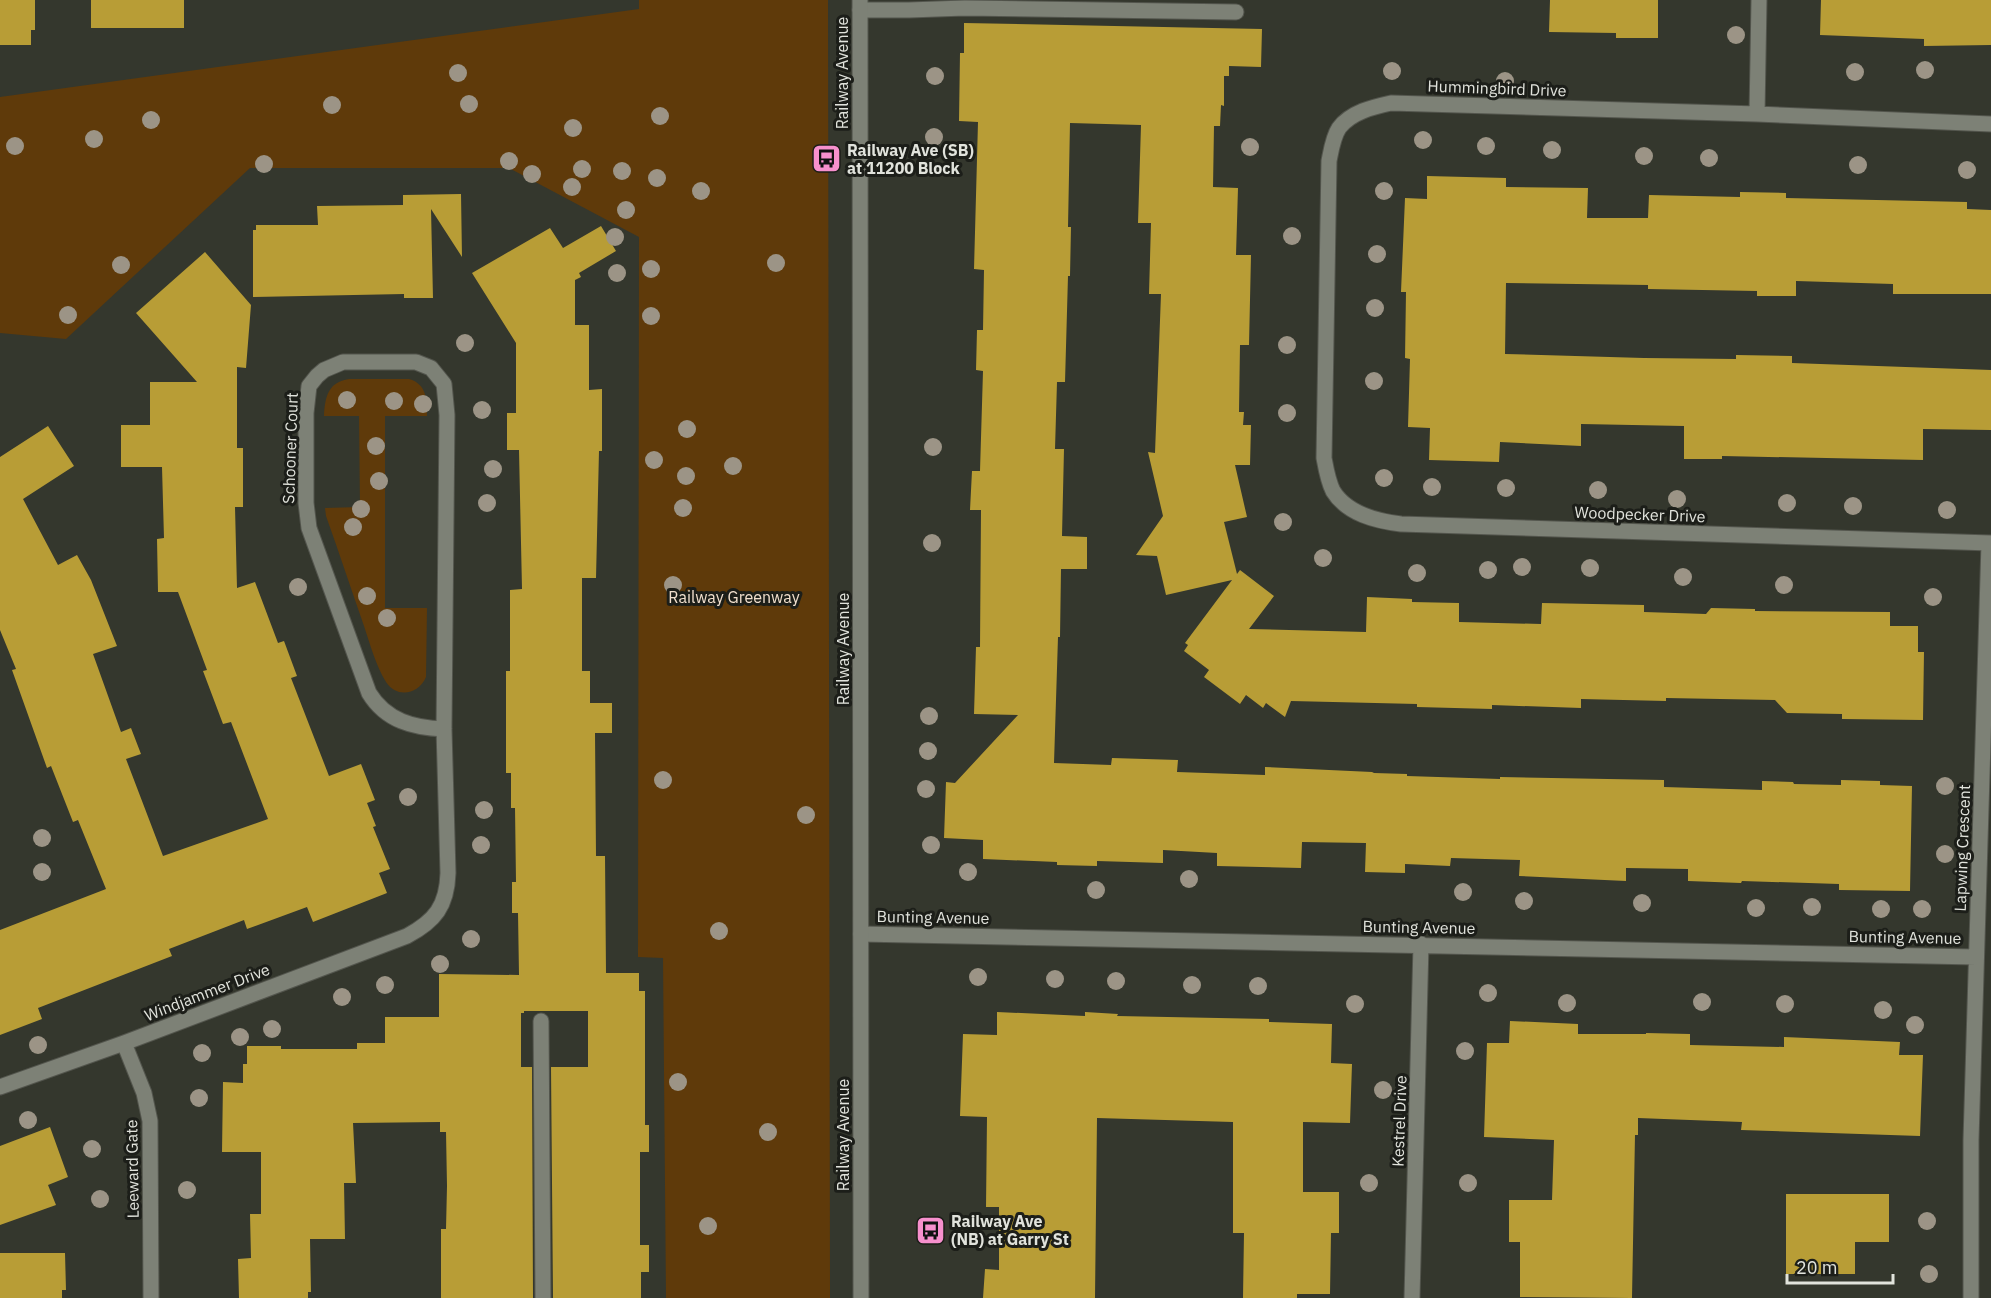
<svg xmlns="http://www.w3.org/2000/svg" width="1991" height="1298" font-family="'IBM Plex Sans',sans-serif">
<rect width="100%" height="100%" fill="#34372d"/>
<!-- green -->
<path fill="#5f3a0a" d="M639 0H828L830 1298H666L663 958 638 957 639 237 509 168H250L66 339 0 333V97L639 9Z
M349 379H409C427 384 427 400 427 416H385V608H427L426 677C419 694 397 699 386 682 376 666 370 644 364 626 351 589 339 552 326 516L325 508 360 507 359 416H324C325 397 328 382 349 379Z"/>
<!-- building -->
<path fill="#b89d36" d="M0 0H35V30H31V45H0Z
M91 0H184V28H91Z
M1550 0H1658V38H1616V33L1549 32Z
M1821 0H1991V45L1924 46V39L1820 35Z
M964 23 1262 29 1261 67 1229 66V76H1224V106L1221 105 1220 126H1214L1213 187 1238 188 1236 255H1251L1249 345H1240L1239 412H1244L1243 425H1251L1250 465H1235L1247 517 1224 522 1237 574 1240 570 1274 596 1249 629 1366 632 1367 597 1412 599V602L1459 603V622L1541 624 1542 603 1644 605V612L1706 614 1711 608 1755 609V611L1890 612V626H1918V652H1924L1923 720 1842 719V714L1787 713 1775 700 1666 698V701L1581 699V708L1492 705V709L1417 707V704L1291 701 1285 717 1266 703 1263 708 1246 695 1240 704 1204 677 1209 670 1184 651 1188 645 1185 643 1232 580 1166 595 1157 556 1136 555 1163 516 1148 452 1155 453 1161 294H1149L1151 223H1138L1141 125 1070 123 1068 227H1071L1070 276H1068L1065 382H1057L1055 449H1064L1062 536 1087 537V569H1061L1060 637H1058L1054 763 1111 765 1112 758 1178 760 1177 772 1265 775V767L1372 772 1374 773 1407 774V776L1500 779V777L1664 780V787L1762 790V781L1793 782 1794 784 1841 785V780L1880 781V785L1912 786 1910 891 1839 890V884L1742 881 1741 883 1688 881V869L1626 868V881L1519 876 1520 860 1451 858 1450 866 1405 864V873L1365 872 1366 843 1302 842 1301 868 1217 866V853L1163 850V863L1097 861V866L1057 865V862L983 859V840L944 838 946 782 955 783 1018 715 974 714 976 647H980L981 510H970L972 471H980L983 371 976 370 977 330H983L984 270 974 269 978 122 959 121 960 53H964Z
M1427 176 1506 178V187L1588 188 1587 218H1648L1649 195 1740 197V192L1786 193V198L1967 202V209L1991 210V294H1893V284L1796 281V296H1757V291L1648 289V285L1506 283 1505 354 1644 358 1736 359V355L1792 356V363L1991 370V430L1923 429V460L1722 456V459H1684V426L1581 424V446L1500 442 1499 462 1429 460 1430 428 1408 427 1410 359 1405 358 1406 292H1401L1405 198 1427 199Z
M461 194 462 257 431 209 433 298H404V294L253 297V230H256V225H318L317 206 403 205V195Z
M601 226 616 251 579 273 581 277 575 280V325H589V390L602 389V451H599L596 578H582V671H590V703H612V733H595L596 856H605L606 973H639V991H645V1125H649V1152H640V1245H649V1272H641V1298H553L551 1067H588V1011H524V1013H521V1067H532L533 1298H441V1229H446L447 1186 446 1132H440V1122L353 1123 356 1183H344L345 1239H310L311 1292H308V1298H239L238 1259 251 1258 250 1214H261V1152H222L223 1082 243 1083V1064H247V1046H281V1049H357V1043H385V1017H439V974L519 975 518 913H512V882H516L515 808H511V773H506V671H510V590L522 589 519 450H507V413H516V343L472 273 550 228 563 248Z
M205 252 251 305 246 368 237 367V448H243V507H235L237 588 255 582 278 643 284 641 297 676 291 678 329 776 361 764 375 800 367 803 376 826 373 827 390 869 379 873 387 893 313 922 307 907 247 929 244 920 169 949 172 956 38 1008 42 1019 0 1035V930L106 889 78 820 73 822 51 766 47 768 12 670 16 669 0 630V457L48 426 74 466 23 499 58 565 77 555 91 580 117 646 93 654 121 732 131 728 141 754 126 759 163 856 268 819 231 722 223 724 203 671 207 670 178 592H158L157 539 164 538 162 467H121V425H150V382H197L136 313Z
M997 1012 1085 1016V1012L1118 1014 1117 1016 1269 1019V1022L1332 1024 1331 1063 1352 1064 1350 1123 1303 1122V1192H1339V1233H1331L1330 1294H1297V1298H1243L1244 1233H1233V1122L1097 1118 1095 1298H983L985 1269 999 1270V1207H986L987 1117 960 1116 963 1034 997 1035Z
M1510 1021 1578 1024V1034H1646V1033L1690 1034V1045L1784 1047V1037L1900 1042 1899 1055H1923L1920 1136 1741 1130 1742 1122 1638 1118V1135H1635L1632 1298 1520 1297V1242H1509V1200H1552L1554 1140 1484 1137 1487 1043H1509Z
M50 1127 68 1177 48 1185 56 1205 0 1225V1146Z
M1786 1194H1889V1242H1855V1274H1786Z
M0 1253H65L66 1290H62V1298H0Z"/>
<g fill="none" stroke-linecap="round" stroke-linejoin="round">
<defs>
<path id="lane" d="M860 10H909L965 8 1236 12
M541 1021 543 1298"/>
<path id="street" d="M1757 114 1759 0
M1991 124 1757 114 1391 103C1373 107 1351 112 1339 128 1333 137 1331 151 1329 161L1324 458C1326 469 1328 481 1333 491 1347 514 1376 521 1401 524L1991 543
M861 934 1976 957
M124 1043 144 1093 150 1121 151 1298
M0 1087 124 1043 407 936C435 921 447 906 448 873L444 729 447 415 444 384 431 368 416 362H343L324 370 317 376 309 386 306 413V503L309 528 369 693C386 721 414 728 444 729
M1412 1298 1421 944
M1971 1298V1140L1989 543"/>
<path id="secondary" d="M860 0 861 1298"/>
</defs>
<!-- lane casing -->
<use href="#lane" stroke="#53554d" stroke-width="17"/>
<!-- street casing -->
<use href="#street" stroke="#53554d" stroke-width="17"/>
<!-- secondary casing -->
<use href="#secondary" stroke="#53554d" stroke-width="17"/>
<!-- lane -->
<use href="#lane" stroke="#7d8176" stroke-width="15"/>
<!-- street -->
<use href="#street" stroke="#7d8176" stroke-width="15"/>
<!-- secondary -->
<use href="#secondary" stroke="#7d8176" stroke-width="15"/>
</g>
<!-- trees -->
<g fill="#9c9486">
<circle cx="1736" cy="35" r="9"/>
<circle cx="1925" cy="70" r="9"/>
<circle cx="1392" cy="71" r="9"/>
<circle cx="1855" cy="72" r="9"/>
<circle cx="458" cy="73" r="9"/>
<circle cx="935" cy="76" r="9"/>
<circle cx="1505" cy="81" r="9"/>
<circle cx="469" cy="104" r="9"/>
<circle cx="332" cy="105" r="9"/>
<circle cx="660" cy="116" r="9"/>
<circle cx="151" cy="120" r="9"/>
<circle cx="573" cy="128" r="9"/>
<circle cx="934" cy="137" r="9"/>
<circle cx="94" cy="139" r="9"/>
<circle cx="1423" cy="140" r="9"/>
<circle cx="15" cy="146" r="9"/>
<circle cx="1486" cy="146" r="9"/>
<circle cx="1250" cy="147" r="9"/>
<circle cx="1552" cy="150" r="9"/>
<circle cx="1644" cy="156" r="9"/>
<circle cx="1709" cy="158" r="9"/>
<circle cx="509" cy="161" r="9"/>
<circle cx="264" cy="164" r="9"/>
<circle cx="1858" cy="165" r="9"/>
<circle cx="582" cy="169" r="9"/>
<circle cx="1967" cy="170" r="9"/>
<circle cx="622" cy="171" r="9"/>
<circle cx="532" cy="174" r="9"/>
<circle cx="657" cy="178" r="9"/>
<circle cx="572" cy="187" r="9"/>
<circle cx="701" cy="191" r="9"/>
<circle cx="1384" cy="191" r="9"/>
<circle cx="626" cy="210" r="9"/>
<circle cx="1292" cy="236" r="9"/>
<circle cx="615" cy="237" r="9"/>
<circle cx="1377" cy="254" r="9"/>
<circle cx="776" cy="263" r="9"/>
<circle cx="121" cy="265" r="9"/>
<circle cx="651" cy="269" r="9"/>
<circle cx="617" cy="273" r="9"/>
<circle cx="1375" cy="308" r="9"/>
<circle cx="68" cy="315" r="9"/>
<circle cx="651" cy="316" r="9"/>
<circle cx="465" cy="343" r="9"/>
<circle cx="1287" cy="345" r="9"/>
<circle cx="1374" cy="381" r="9"/>
<circle cx="347" cy="400" r="9"/>
<circle cx="394" cy="401" r="9"/>
<circle cx="423" cy="404" r="9"/>
<circle cx="482" cy="410" r="9"/>
<circle cx="1287" cy="413" r="9"/>
<circle cx="687" cy="429" r="9"/>
<circle cx="376" cy="446" r="9"/>
<circle cx="933" cy="447" r="9"/>
<circle cx="654" cy="460" r="9"/>
<circle cx="733" cy="466" r="9"/>
<circle cx="493" cy="469" r="9"/>
<circle cx="686" cy="476" r="9"/>
<circle cx="1384" cy="478" r="9"/>
<circle cx="379" cy="481" r="9"/>
<circle cx="1432" cy="487" r="9"/>
<circle cx="1506" cy="488" r="9"/>
<circle cx="1598" cy="490" r="9"/>
<circle cx="1677" cy="499" r="9"/>
<circle cx="487" cy="503" r="9"/>
<circle cx="1787" cy="503" r="9"/>
<circle cx="1853" cy="506" r="9"/>
<circle cx="683" cy="508" r="9"/>
<circle cx="361" cy="509" r="9"/>
<circle cx="1947" cy="510" r="9"/>
<circle cx="1283" cy="522" r="9"/>
<circle cx="353" cy="527" r="9"/>
<circle cx="932" cy="543" r="9"/>
<circle cx="1323" cy="558" r="9"/>
<circle cx="1522" cy="567" r="9"/>
<circle cx="1590" cy="568" r="9"/>
<circle cx="1488" cy="570" r="9"/>
<circle cx="1417" cy="573" r="9"/>
<circle cx="1683" cy="577" r="9"/>
<circle cx="673" cy="585" r="9"/>
<circle cx="1784" cy="585" r="9"/>
<circle cx="298" cy="587" r="9"/>
<circle cx="367" cy="596" r="9"/>
<circle cx="1933" cy="597" r="9"/>
<circle cx="387" cy="618" r="9"/>
<circle cx="929" cy="716" r="9"/>
<circle cx="928" cy="751" r="9"/>
<circle cx="663" cy="780" r="9"/>
<circle cx="1945" cy="786" r="9"/>
<circle cx="926" cy="789" r="9"/>
<circle cx="408" cy="797" r="9"/>
<circle cx="484" cy="810" r="9"/>
<circle cx="806" cy="815" r="9"/>
<circle cx="42" cy="838" r="9"/>
<circle cx="481" cy="845" r="9"/>
<circle cx="931" cy="845" r="9"/>
<circle cx="1945" cy="854" r="9"/>
<circle cx="42" cy="872" r="9"/>
<circle cx="968" cy="872" r="9"/>
<circle cx="1189" cy="879" r="9"/>
<circle cx="1096" cy="890" r="9"/>
<circle cx="1463" cy="892" r="9"/>
<circle cx="1524" cy="901" r="9"/>
<circle cx="1642" cy="903" r="9"/>
<circle cx="1812" cy="907" r="9"/>
<circle cx="1756" cy="908" r="9"/>
<circle cx="1881" cy="909" r="9"/>
<circle cx="1922" cy="909" r="9"/>
<circle cx="719" cy="931" r="9"/>
<circle cx="471" cy="939" r="9"/>
<circle cx="440" cy="964" r="9"/>
<circle cx="978" cy="977" r="9"/>
<circle cx="1055" cy="979" r="9"/>
<circle cx="1116" cy="981" r="9"/>
<circle cx="385" cy="985" r="9"/>
<circle cx="1192" cy="985" r="9"/>
<circle cx="1258" cy="986" r="9"/>
<circle cx="1488" cy="993" r="9"/>
<circle cx="342" cy="997" r="9"/>
<circle cx="1702" cy="1002" r="9"/>
<circle cx="1567" cy="1003" r="9"/>
<circle cx="1355" cy="1004" r="9"/>
<circle cx="1785" cy="1004" r="9"/>
<circle cx="1883" cy="1010" r="9"/>
<circle cx="1915" cy="1025" r="9"/>
<circle cx="272" cy="1029" r="9"/>
<circle cx="240" cy="1037" r="9"/>
<circle cx="38" cy="1045" r="9"/>
<circle cx="1465" cy="1051" r="9"/>
<circle cx="202" cy="1053" r="9"/>
<circle cx="678" cy="1082" r="9"/>
<circle cx="1383" cy="1090" r="9"/>
<circle cx="199" cy="1098" r="9"/>
<circle cx="28" cy="1120" r="9"/>
<circle cx="768" cy="1132" r="9"/>
<circle cx="92" cy="1149" r="9"/>
<circle cx="1369" cy="1183" r="9"/>
<circle cx="1468" cy="1183" r="9"/>
<circle cx="187" cy="1190" r="9"/>
<circle cx="100" cy="1199" r="9"/>
<circle cx="1927" cy="1221" r="9"/>
<circle cx="708" cy="1226" r="9"/>
<circle cx="1929" cy="1274" r="9"/>
</g>
<!-- icons -->
<defs>
<symbol id="bus-square" viewBox="-11 -11 22 22"><rect x="-9" y="-9" width="18" height="18" rx="4" fill="#f790cd" stroke="#1c1e19"/><path d="M-5-6H5V4H4V6H2V4H-2V6H-4V4H-5ZM-3.5-4V0h7V-4ZM-3.5 1.2v1.5H-2V1.2ZM2 1.2v1.5H3.5V1.2Z" fill="#111"/></symbol>
</defs>
<g fill-rule="evenodd">
<use href="#bus-square" x="810" y="142" width="33" height="33"/>
<use href="#bus-square" x="914" y="1214" width="33" height="33"/>
</g>
<g text-anchor="middle" dominant-baseline="central" stroke-width="6" stroke-linejoin="round" paint-order="stroke">
<!-- street labels -->
<g font-size="16" fill="#e1e3dc" stroke="#1c1e19">
<text transform="translate(842 73) rotate(-90)">Railway Avenue</text>
<text transform="translate(1497 88) rotate(2)">Hummingbird Drive</text>
<text transform="translate(290 448) rotate(-88)">Schooner Court</text>
<text transform="translate(1640 514) rotate(2)">Woodpecker Drive</text>
<text transform="translate(843 649) rotate(-90)">Railway Avenue</text>
<text transform="translate(1962 848) rotate(-88)">Lapwing Crescent</text>
<text transform="translate(933 917) rotate(1)">Bunting Avenue</text>
<text transform="translate(1419 927) rotate(1)">Bunting Avenue</text>
<text transform="translate(1905 937) rotate(1)">Bunting Avenue</text>
<text transform="translate(207 992) rotate(-21)">Windjammer Drive</text>
<text transform="translate(1399 1121) rotate(-88)">Kestrel Drive</text>
<text transform="translate(843 1135) rotate(-90)">Railway Avenue</text>
<text transform="translate(132 1169) rotate(-91)">Leeward Gate</text>
</g>
<!-- poi labels -->
<g font-size="16" font-weight="bold" fill="#e1e3dc" stroke="#1c1e19" text-anchor="start">
<text x="847" y="150">Railway Ave (SB)<tspan x="847" dy="18">at 11200 Block</tspan></text>
<text x="951" y="1221">Railway Ave<tspan x="951" dy="18">(NB) at Garry St</tspan></text>
</g>
<!-- park labels -->
<g font-size="16" fill="#f2e0ce" stroke="#1c1e19">
<text x="734" y="597">Railway Greenway</text>
</g>
</g>
<!-- scale -->
<path d="M1787 1274v9h106v-9" fill="none" stroke="#e1e3dc" stroke-width="3"/>
<text x="1796" y="1274" font-size="18" fill="#e1e3dc" stroke="#1c1e19" stroke-width="4.5" paint-order="stroke">20 m</text>
</svg>
